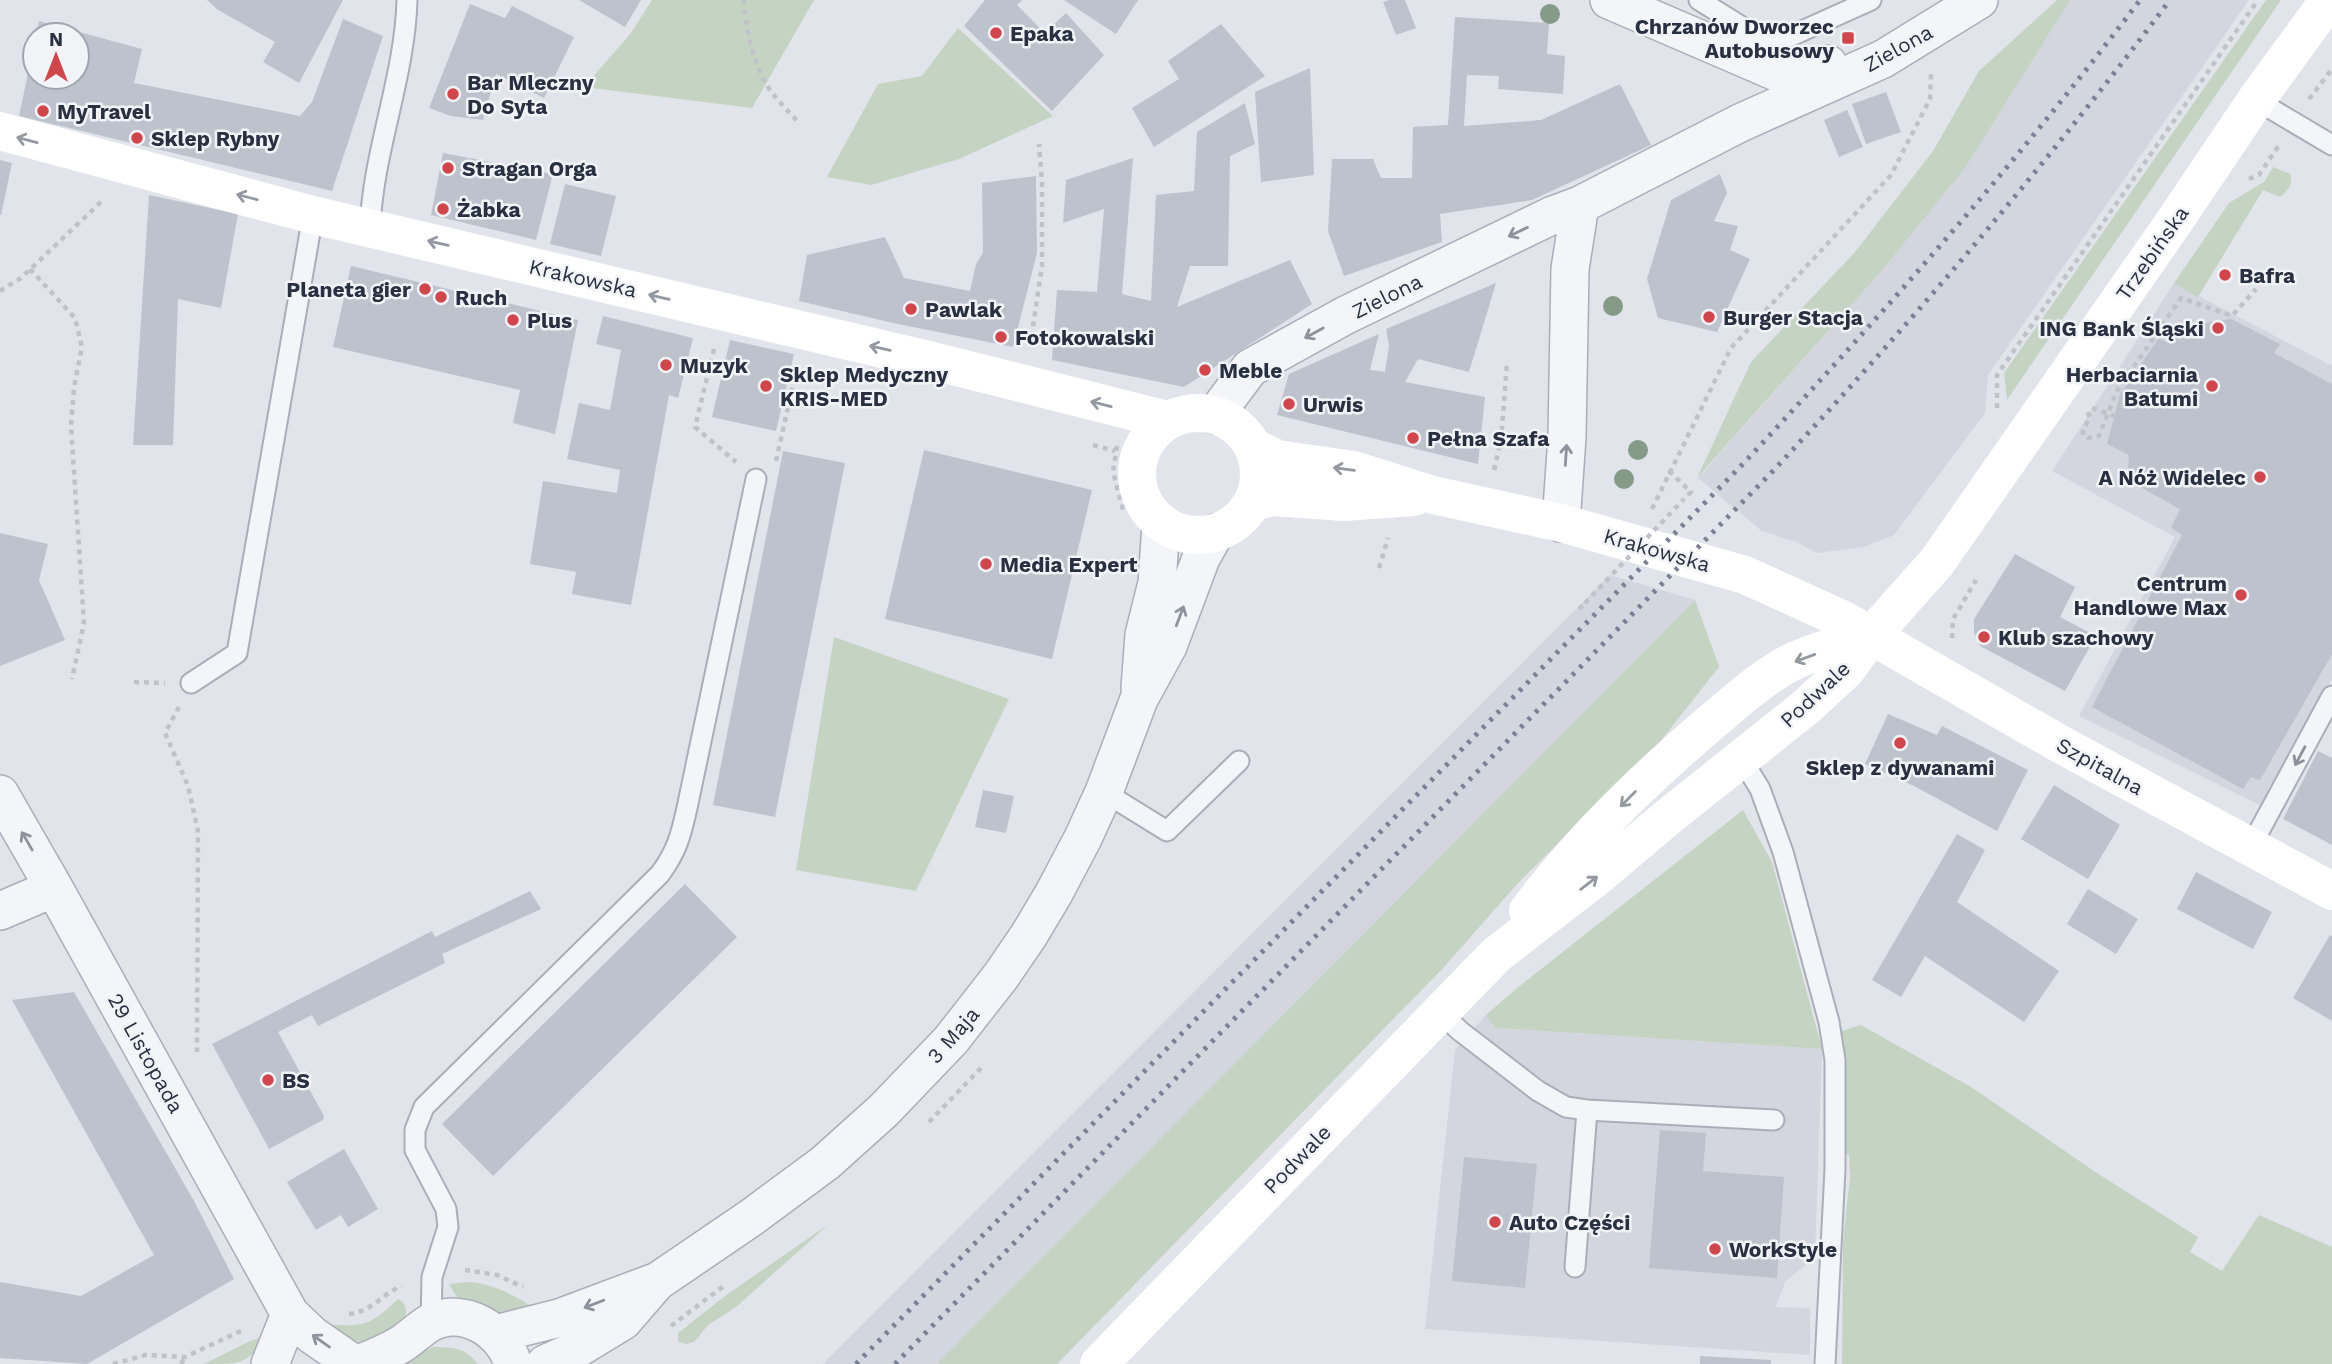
<svg xmlns="http://www.w3.org/2000/svg" width="2332" height="1364" font-family="'Work Sans',sans-serif">
<rect width="100%" height="100%" fill="#e1e4ea"/>
<!-- built -->
<path fill="#d3d6df" d="M2069 0H2249L1988 375 1985 413 1894 535 1864 547 1817 553 1796 542 1762 531 1698 478 1878 275Z
M2174 283 2332 366V678L2260 805 2079 716 2175 537 2052 471Z
M1610 575 1695 600 1719 667 1518 883 1443 968 1057 1364H823Z
M1486 1015 1495 1028 1822 1049 1815 1257 1785 1282 1776 1307 1810 1308V1355L1425 1329 1455 1050Z"/>
<!-- green -->
<path fill="#c5d4c2" d="M652 0H814L752 108 584 87 631 33Z
M2057 0H2070L1965 168 1878 275 1697 478 1751 362 1855 252 1933 151 1979 71Z
M2266 0H2281L2007 400 2004 373Z
M958 28 1053 116 959 159 871 185 827 177 878 84 922 76Z
M2273 167 2290 174C2294 183 2287 192 2280 197L2263 190 2198 297 2174 283 2229 203 2264 182Z
M1695 600 1719 667 1655 748 1518 883 1443 968 1057 1364H937Z
M834 637 1009 699 916 891 796 870Z
M1743 810 1772 862 1822 1049 1495 1028 1486 1015 1517 988Z
M1861 1025 1971 1087 2100 1175 2198 1237 2190 1252 2222 1271 2259 1215 2332 1247V1364H1842L1843 1242 1850 1177 1849 1155 1841 1152V1031Z
M829 1224 736 1307 708 1325 694 1342 687 1344 678 1342V1333L725 1296Z
M468 1282C492 1283 514 1295 534 1308L521 1318C505 1315 469 1311 458 1298 454 1294 452 1288 449 1284Z
M398 1299C407 1303 407 1312 405 1321 368 1349 357 1346 319 1326 331 1323 342 1326 354 1325 372 1325 386 1310 398 1299Z
M270 1334C244 1364 246 1364 204 1364L250 1341Z
M433 1347C453 1347 466 1348 478 1364H401Z"/>
<!-- building -->
<path fill="#bec2cd" d="M207 0H343L299 83 263 62 275 42 218 10Z
M579 0H641L625 27Z
M985 0H1022L1017 5 1045 33 1066 13 1104 55 1052 111 964 26Z
M1064 0H1138L1116 34Z
M1389 0H1405L1416 28 1396 35 1383 2Z
M470 4 505 18 512 6 574 37 544 98 496 74 483 120 451 116 429 108Z
M1455 17 1549 23 1547 54 1565 56 1563 94 1498 89 1499 76 1467 75 1464 126 1541 120 1620 84 1651 145 1532 200 1440 214 1442 242 1344 276 1328 231 1332 159H1373L1381 178H1412L1413 127 1448 125Z
M343 19 383 36 332 191 19 116 34 45 35 77H77V35H36L39 21 142 49 134 83 300 116 312 102Z
M1221 24 1265 76 1154 147 1132 108 1179 79 1168 61Z
M1310 68 1314 175 1261 182 1255 92Z
M1886 92 1901 132 1866 144 1852 104Z
M1245 103 1255 144 1230 156 1228 266H1190L1177 307 1290 260 1312 304 1184 387 1052 360 1057 290 1097 292 1104 209 1063 223 1066 180 1133 158 1122 294 1151 301 1156 195 1194 191 1197 132Z
M1847 110 1863 147 1839 157 1824 120Z
M443 153 553 174 536 240 431 215Z
M0 160 12 163 1 215H0Z
M1720 174 1727 193 1714 221 1738 226 1730 250 1750 259 1717 332 1658 318 1647 279 1671 200Z
M1036 176 1037 253 1013 347 893 323 799 301 807 255 885 237 904 278 970 291 976 264 983 253 982 183Z
M565 184 616 196 601 256 550 244Z
M149 195 238 214 221 308 178 299 173 445H133Z
M351 266 578 320 555 434 513 423 520 390 333 347Z
M1496 283 1469 372 1418 359 1405 382 1485 397 1478 464 1277 415 1289 374 1379 334 1370 370 1385 372 1389 346 1386 329Z
M603 316 693 338 678 398 669 395 631 605 572 594 576 572 530 564 543 481 617 493 620 470 567 459 579 403 610 410 621 350 596 344Z
M2231 319 2280 344 2274 353 2332 384V654L2260 780 2251 777 2243 789 2092 707 2182 535 2171 528 2180 509 2127 480 2129 455 2107 444 2120 394 2159 338 2168 343 2178 327 2196 335 2203 323Z
M730 340 794 354 776 431 712 417Z
M924 450 1092 490 1052 659 885 619Z
M783 451 845 463 775 817 713 805Z
M0 533 48 544 39 580 65 640 0 666Z
M2015 554 2075 587 2060 617 2096 636 2065 691 1980 646 1974 632V619Z
M1888 714 1937 735 1942 726 2028 770 1997 831 1914 786 1865 764Z
M2318 751 2332 758V845L2283 819Z
M2054 785 2120 825 2088 879 2021 839Z
M983 790 1014 796 1006 833 975 827Z
M1957 834 1985 850 1957 902 2059 971 2024 1022 1925 956 1901 997 1872 980Z
M2196 872 2272 912 2253 949 2177 909Z
M685 884 737 937 493 1176 442 1124Z
M2088 889 2138 919 2116 954 2067 924Z
M530 891 541 909 442 954 445 963 318 1026 312 1015 278 1032 324 1116 323 1120 269 1149 212 1044 432 931 435 937Z
M2330 935 2332 936V1021L2293 998Z
M74 992 194 1201 234 1279 87 1364 0 1358V1282L81 1296 154 1255 12 1000Z
M1660 1130 1706 1133 1703 1171 1784 1177 1777 1278 1649 1268Z
M344 1149 378 1209 348 1227 341 1215 316 1230 287 1182Z
M1464 1157 1537 1164 1525 1288 1452 1281Z
M1700 1356 1771 1360V1364H1700Z"/>
<g fill="none" stroke-linecap="round" stroke-linejoin="round">
<defs>
<path id="lane" d="M1699 0 1771 45 1871 0
M2256 100 2332 145
M370 228C373 151 405 77 407 0
M191 683 237 653 313 215
M1741 758 1760 789 1783 852 1829 1022 1835 1060V1169L1825 1364
M1104 792 1167 831 1239 761
M2250 848 2332 696
M1440 1012 1460 1031 1538 1091 1566 1107 1587 1110 1774 1120
M1575 1267 1587 1110
M431 1322 432 1277 448 1227 446 1209 415 1150V1130L424 1107 660 874C677 851 681 835 687 808L756 479"/>
<path id="street" d="M1609 0 1783 75 1788 80 1828 64
M1215 415 1250 368 1346 315 1553 215 1580 205 1740 123 1883 59 1979 0
M1561 523 1567 437 1570 269 1580 205
M1140 688 1144 635 1157 583 1161 525
M0 794 54 888 290 1314 312 1335 354 1364
M0 911 54 888
M496 1334 559 1318 658 1281 752 1217 825 1163 884 1110 951 1040 1001 976 1029 935 1054 893 1083 838 1104 792 1139 699 1168 646 1201 558 1215 533
M270 1364 290 1314
M358 1364C374 1358 389 1352 403 1343 412 1337 421 1328 430 1323 464 1305 504 1331 513 1364
M545 1364 572 1352 623 1321 655 1284"/>
</defs>
<!-- lane casing -->
<use href="#lane" stroke="#aaaeb8" stroke-width="23"/>
<!-- street casing -->
<use href="#street" stroke="#aaaeb8" stroke-width="40"/>
<!-- path -->
<path stroke="#bfc2c9" stroke-width="4.5" stroke-dasharray="5 5" stroke-linecap="butt" d="M744 0C745 28 755 72 773 94 781 104 790 113 799 123
M2309 99 2332 69
M2249 179 2259 175 2279 145
M30 269 75 318 82 347 74 387 71 426 84 623 72 679
M0 291 21 278 103 200
M1030 346 1042 266V182L1039 144
M714 349 695 427 736 462
M1997 408V375L2258 0
M2092 408 2114 416
M2088 412 2090 418 2083 430V435L2088 438 2099 436 2117 391 2181 298 2232 316 2256 289
M1093 445 1115 451
M1117 446 1113 472 1124 513
M776 461 797 367
M1494 470 1501 440 1507 363
M1669 471 1691 492 1683 500
M1652 509 1731 348 1891 175 1930 99 1931 73
M1379 568 1388 538
M1579 609 1585 603
M1952 638 1953 619 1976 580
M134 682 165 683
M179 707 165 733 188 786 198 831 197 1052
M929 1122 981 1068
M465 1270 497 1275 523 1287
M349 1314C372 1312 383 1293 402 1286
M671 1326 725 1285
M113 1364 146 1355 185 1357 243 1330
M181 1364 185 1357"/>
<!-- lane -->
<use href="#lane" stroke="#f4f5f8" stroke-width="19"/>
<!-- street -->
<use href="#street" stroke="#f4f5f8" stroke-width="37"/>
<!-- secondary -->
<path stroke="#fff" stroke-width="38" d="M0 131 313 215 933 361 1167 420
M1137 474a61 61 0 1 1 122 0a61 61 0 1 1-122 0Z
M1253 447 1277 459 1354 470 1433 495 1561 523 1745 575 1844 620 2060 744 2332 891
M1253 502 1272 497 1344 502 1414 497
M1528 911C1581 839 1648 776 1715 719 1738 700 1762 678 1788 664 1812 651 1843 645 1870 637
M1099 1364 1496 955 1598 876 1668 817 1806 707 1846 670 1870 637 1937 562 2176 219 2256 100 2329 0"/>
<!-- rail -->
<path stroke="#7a8194" stroke-width="5" stroke-dasharray="3.5 7" stroke-linecap="butt" d="M856 1364 1741 466C1881 316 2016 164 2140 0
M895 1364 1772 472C1913 321 2046 165 2170 0"/>
<!-- path-bridge -->
<path stroke="#bfc2c9" stroke-width="4.5" stroke-dasharray="5 5" stroke-linecap="butt" d="M1585 603 1683 500"/>
</g>
<!-- trees -->
<g fill="#859a87">
<circle cx="1550" cy="14" r="10"/>
<circle cx="1613" cy="306" r="10"/>
<circle cx="1638" cy="450" r="10"/>
<circle cx="1624" cy="479" r="10"/>
</g>
<!-- one-way arrows -->
<defs><path id="oneway-shaft" d="M-6 0H5M1.5-3L5.5 0L1.5 3" fill="none" stroke-width="1.6" stroke-linecap="round" stroke-linejoin="round" transform="scale(1.75)"/></defs>
<g stroke="#9498a0">
<use href="#oneway-shaft" transform="translate(27 140) rotate(-165)"/>
<use href="#oneway-shaft" transform="translate(247 197) rotate(-165)"/>
<use href="#oneway-shaft" transform="translate(438 243) rotate(-167)"/>
<use href="#oneway-shaft" transform="translate(659 297) rotate(-167)"/>
<use href="#oneway-shaft" transform="translate(880 348) rotate(-167)"/>
<use href="#oneway-shaft" transform="translate(1101 404) rotate(-166)"/>
<use href="#oneway-shaft" transform="translate(1344 469) rotate(-172)"/>
<use href="#oneway-shaft" transform="translate(1805 658) rotate(160)"/>
<use href="#oneway-shaft" transform="translate(1628 799) rotate(135)"/>
<use href="#oneway-shaft" transform="translate(1589 883) rotate(-38)"/>
</g>
<g stroke="#8e929d">
<use href="#oneway-shaft" transform="translate(1518 232) rotate(154)"/>
<use href="#oneway-shaft" transform="translate(1314 333) rotate(151)"/>
<use href="#oneway-shaft" transform="translate(1566 455) rotate(-86)"/>
<use href="#oneway-shaft" transform="translate(1180 616) rotate(-69)"/>
<use href="#oneway-shaft" transform="translate(2300 756) rotate(118)"/>
<use href="#oneway-shaft" transform="translate(27 841) rotate(-120)"/>
<use href="#oneway-shaft" transform="translate(594 1304) rotate(159)"/>
<use href="#oneway-shaft" transform="translate(321 1341) rotate(-145)"/>
</g>
<!-- markers -->
<g fill="#cf464c" stroke="#f1f3f7" stroke-width="2.5">
<circle cx="996" cy="33" r="7"/>
<rect x="1841" y="31" width="14" height="14" rx="3.5"/>
<circle cx="453" cy="94" r="7"/>
<circle cx="43" cy="111" r="7"/>
<circle cx="137" cy="138" r="7"/>
<circle cx="448" cy="168" r="7"/>
<circle cx="443" cy="209" r="7"/>
<circle cx="2225" cy="275" r="7"/>
<circle cx="425" cy="289" r="7"/>
<circle cx="441" cy="297" r="7"/>
<circle cx="911" cy="309" r="7"/>
<circle cx="1709" cy="317" r="7"/>
<circle cx="513" cy="320" r="7"/>
<circle cx="2218" cy="328" r="7"/>
<circle cx="1001" cy="337" r="7"/>
<circle cx="666" cy="365" r="7"/>
<circle cx="1205" cy="370" r="7"/>
<circle cx="766" cy="386" r="7"/>
<circle cx="2212" cy="386" r="7"/>
<circle cx="1289" cy="404" r="7"/>
<circle cx="1413" cy="438" r="7"/>
<circle cx="2260" cy="477" r="7"/>
<circle cx="986" cy="564" r="7"/>
<circle cx="2241" cy="595" r="7"/>
<circle cx="1984" cy="637" r="7"/>
<circle cx="1900" cy="743" r="7"/>
<circle cx="268" cy="1080" r="7"/>
<circle cx="1495" cy="1222" r="7"/>
<circle cx="1715" cy="1249" r="7"/>
</g>
<g text-anchor="middle" dominant-baseline="central" stroke-width="5" stroke-linejoin="round" paint-order="stroke">
<!-- poi labels -->
<g font-size="21" font-weight="bold" fill="#293042" stroke="#f1f3f7" text-anchor="start">
<text x="1834" y="26" text-anchor="end">Chrzanów Dworzec<tspan x="1834" dy="24">Autobusowy</tspan></text>
<text x="1010" y="33">Epaka</text>
<text x="467" y="82">Bar Mleczny<tspan x="467" dy="24">Do Syta</tspan></text>
<text x="57" y="111">MyTravel</text>
<text x="151" y="138">Sklep Rybny</text>
<text x="462" y="168">Stragan Orga</text>
<text x="457" y="209">Żabka</text>
<text x="2239" y="275">Bafra</text>
<text x="411" y="289" text-anchor="end">Planeta gier</text>
<text x="455" y="297">Ruch</text>
<text x="925" y="309">Pawlak</text>
<text x="1723" y="317">Burger Stacja</text>
<text x="527" y="320">Plus</text>
<text x="2204" y="328" text-anchor="end">ING Bank Śląski</text>
<text x="1015" y="337">Fotokowalski</text>
<text x="680" y="365">Muzyk</text>
<text x="1219" y="370">Meble</text>
<text x="780" y="374">Sklep Medyczny<tspan x="780" dy="24">KRIS-MED</tspan></text>
<text x="2198" y="374" text-anchor="end">Herbaciarnia<tspan x="2198" dy="24">Batumi</tspan></text>
<text x="1303" y="404">Urwis</text>
<text x="1427" y="438">Pełna Szafa</text>
<text x="2246" y="477" text-anchor="end">A Nóż Widelec</text>
<text x="1000" y="564">Media Expert</text>
<text x="2227" y="583" text-anchor="end">Centrum<tspan x="2227" dy="24">Handlowe Max</tspan></text>
<text x="1998" y="637">Klub szachowy</text>
<text x="1900" y="767" text-anchor="middle">Sklep z dywanami</text>
<text x="282" y="1080">BS</text>
<text x="1509" y="1222">Auto Części</text>
<text x="1729" y="1249">WorkStyle</text>
</g>
<!-- street labels -->
<g font-size="21" fill="#293042" stroke="#f1f3f7">
<text transform="translate(1898 48) rotate(-29)">Zielona</text>
<text transform="translate(2152 253) rotate(-55)">Trzebińska</text>
<text transform="translate(583 278) rotate(13)">Krakowska</text>
<text transform="translate(1387 296) rotate(-26)">Zielona</text>
<text transform="translate(1657 550) rotate(16)">Krakowska</text>
<text transform="translate(1815 694) rotate(-43)">Podwale</text>
<text transform="translate(2100 766) rotate(29)">Szpitalna</text>
<text transform="translate(953 1035) rotate(-49)">3 Maja</text>
<text transform="translate(146 1053) rotate(61)">29 Listopada</text>
<text transform="translate(1297 1159) rotate(-46)">Podwale</text>
</g>
</g>
<!-- north arrow -->
<g transform="translate(56 56)"><circle r="33" fill="#f1f3f7" stroke="#a1a5af" stroke-width="2"/>
<path d="M0-5L12 26L0 18L-12 26Z" fill="#cf464c"/>
<text y="-10" font-size="19" font-weight="bold" text-anchor="middle" fill="#293042">N</text>
</g>
</svg>
